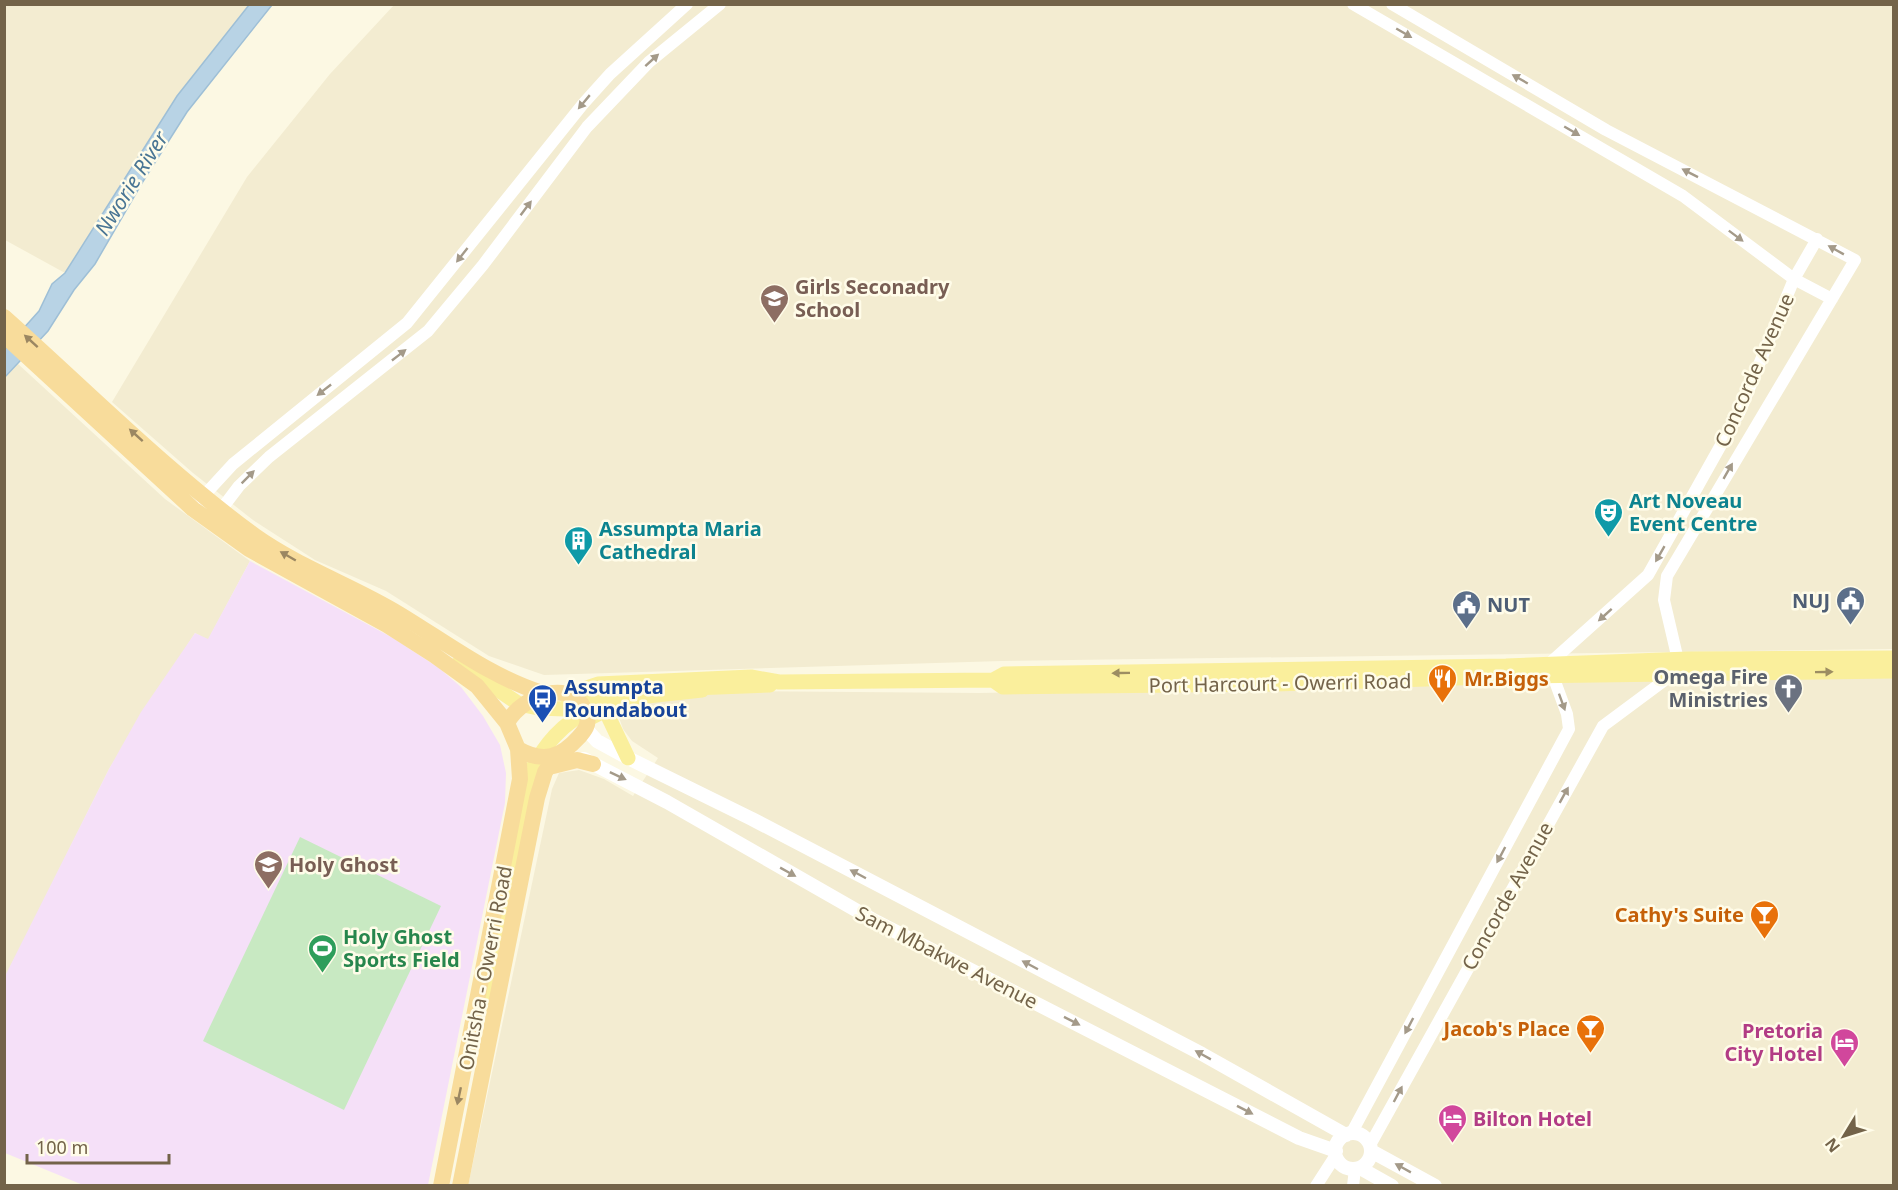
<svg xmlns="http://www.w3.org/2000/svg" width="1898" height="1190" font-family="'Noto Sans',sans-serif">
<rect width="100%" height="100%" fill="#fcf8e3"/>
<!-- residential -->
<path fill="#f3ecd1" d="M4 5H249L177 96 65 273 5 240Z
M394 5H1893V649L1002 661 544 675 489 656 386 591 315 560 253 520 193 473 112 402 247 177 330 74Z
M17 363 165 499 250 561 208 640 195 633 109 769 5 978 4 377Z
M1893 676V1185L468 1186 552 789 559 773 579 770 604 779 633 796 658 758 632 741 623 729 617 712 621 704 740 691 979 693Z"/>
<!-- education -->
<path fill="#f5e0f8" d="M250 561 393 638 439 668 461 687 483 716 500 745 506 773 505 803 428 1185H83L5 1153 4 978 109 769 141 712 195 633 208 639Z"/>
<!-- green -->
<path fill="#c8e9c2" d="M300 837 441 906 344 1110 203 1041Z"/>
<!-- water -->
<path fill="#b8d3e5" stroke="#9ebfd6" stroke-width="1.5" d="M249 5H272L187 112 142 183 95 264 74 290 48 331 5 377 4 350 39 311 52 284 65 273 177 96Z"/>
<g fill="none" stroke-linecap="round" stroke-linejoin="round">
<!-- tertiary -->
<path stroke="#fff" stroke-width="12" d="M1353 4 1683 196 1794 279 1832 299
M1392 4 1606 130 1855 260 1667 576 1664 600 1678 660
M198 502 233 464 407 323 583 104 610 74 687 4
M217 515 239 486 269 457 428 331 483 265 587 127 649 62 720 4
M1551 662 1648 575 1740 411 1794 279 1817 239
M1351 1134 1569 729 1567 714 1553 676
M1370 1145 1603 726 1673 674
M1316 1186 1336 1155
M1353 1186 1355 1169"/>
<!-- secondary -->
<path stroke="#fff" stroke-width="14" d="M586 729 597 741 628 758 752 819 1202 1054 1346 1135
M584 759 667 802 875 921 1299 1138 1336 1151
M1335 1151a18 18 0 1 1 36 0a18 18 0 1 1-36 0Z
M1371 1151 1435 1186
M1360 1168 1392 1186"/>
<!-- primary -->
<path stroke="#faef9c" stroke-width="15" d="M459 663 519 704 538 708 565 709 602 696 639 691
M993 680 1003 687 1275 684 1517 676 1894 671
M693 688 770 685
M565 695 598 684 751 677 779 682 993 680 1004 674 1506 666 1688 659 1894 658
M621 703 609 718 628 758
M588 719 629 698 702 690
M493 1009 489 981 528 777C544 744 562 723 595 707"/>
<!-- trunk -->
<path stroke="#f8dc9b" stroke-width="16" d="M4 317C87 391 166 471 255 536 300 568 353 586 399 614 447 643 489 676 542 693
M4 335 193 509 249 549 387 625 434 655 477 686 507 723
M553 766 577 760 593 764
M441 1186 520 779 518 749 507 723C522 695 576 675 587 716 589 725 585 730 579 737 561 757 544 764 518 749
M460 1186 537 798 545 772 556 756"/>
</g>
<!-- one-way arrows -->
<defs><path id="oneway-solid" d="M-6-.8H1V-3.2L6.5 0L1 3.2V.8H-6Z" transform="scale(1.5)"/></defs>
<g fill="#a49a89">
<use href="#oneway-solid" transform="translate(1404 33) rotate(30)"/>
<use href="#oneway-solid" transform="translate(652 60) rotate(-42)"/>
<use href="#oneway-solid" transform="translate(1520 79) rotate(-150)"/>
<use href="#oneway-solid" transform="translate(584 102) rotate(130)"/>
<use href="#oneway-solid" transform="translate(1572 131) rotate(30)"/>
<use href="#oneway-solid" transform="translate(1690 173) rotate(-153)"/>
<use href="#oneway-solid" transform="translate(526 208) rotate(-53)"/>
<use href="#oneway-solid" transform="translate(1736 236) rotate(37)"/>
<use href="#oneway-solid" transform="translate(1836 250) rotate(-151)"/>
<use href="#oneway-solid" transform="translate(462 255) rotate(128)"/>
<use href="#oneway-solid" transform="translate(399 355) rotate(-38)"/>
<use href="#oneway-solid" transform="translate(324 390) rotate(142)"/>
<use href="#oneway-solid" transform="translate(1728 471) rotate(-60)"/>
<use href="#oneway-solid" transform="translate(248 477) rotate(-45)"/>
<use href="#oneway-solid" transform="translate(1660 554) rotate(120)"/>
<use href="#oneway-solid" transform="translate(1605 615) rotate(138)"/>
<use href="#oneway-solid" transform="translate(1562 702) rotate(70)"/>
<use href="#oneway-solid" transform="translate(618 776) rotate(25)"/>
<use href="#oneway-solid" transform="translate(1564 795) rotate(-61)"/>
<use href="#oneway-solid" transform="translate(1501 855) rotate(118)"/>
<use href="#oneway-solid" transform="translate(788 872) rotate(29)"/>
<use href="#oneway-solid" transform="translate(858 874) rotate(-152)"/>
<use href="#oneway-solid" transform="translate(1030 965) rotate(-152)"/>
<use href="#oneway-solid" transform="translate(1072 1021) rotate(27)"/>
<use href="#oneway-solid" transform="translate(1409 1026) rotate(118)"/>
<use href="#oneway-solid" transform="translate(1203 1055) rotate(-151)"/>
<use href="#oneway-solid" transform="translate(1398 1094) rotate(-62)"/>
<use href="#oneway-solid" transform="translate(1245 1110) rotate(27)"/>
<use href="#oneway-solid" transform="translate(1403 1168) rotate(-151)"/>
</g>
<g fill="#9b8762">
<use href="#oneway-solid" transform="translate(31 341) rotate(-138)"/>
<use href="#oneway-solid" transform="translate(136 435) rotate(-138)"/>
<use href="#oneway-solid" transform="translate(288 556) rotate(-150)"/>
<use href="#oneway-solid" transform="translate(459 1096) rotate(102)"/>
</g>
<g fill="#9c8d62">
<use href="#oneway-solid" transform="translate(1824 672) rotate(-1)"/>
<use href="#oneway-solid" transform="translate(1121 673) rotate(179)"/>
</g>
<!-- icons -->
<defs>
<symbol id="school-pin" viewBox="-11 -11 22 30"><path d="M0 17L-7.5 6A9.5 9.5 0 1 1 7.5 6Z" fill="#8d6e63" stroke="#fffce9"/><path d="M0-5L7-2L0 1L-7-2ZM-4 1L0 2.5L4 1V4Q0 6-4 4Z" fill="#fff"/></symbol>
<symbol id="theatre-pin" viewBox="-11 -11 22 30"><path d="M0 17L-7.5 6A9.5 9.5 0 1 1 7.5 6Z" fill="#0f9aa8" stroke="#fffce9"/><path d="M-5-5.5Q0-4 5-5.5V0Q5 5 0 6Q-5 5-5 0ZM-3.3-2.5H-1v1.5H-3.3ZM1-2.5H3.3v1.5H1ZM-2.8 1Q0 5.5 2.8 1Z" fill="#fff"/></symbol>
<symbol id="building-pin" viewBox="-11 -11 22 30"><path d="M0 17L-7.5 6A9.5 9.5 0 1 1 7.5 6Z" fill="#0f9aa8" stroke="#fffce9"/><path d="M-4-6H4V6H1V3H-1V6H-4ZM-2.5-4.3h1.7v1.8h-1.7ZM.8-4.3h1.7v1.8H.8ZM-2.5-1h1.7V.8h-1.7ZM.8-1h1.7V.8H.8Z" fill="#fff"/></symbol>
<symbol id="civic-pin" viewBox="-11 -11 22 30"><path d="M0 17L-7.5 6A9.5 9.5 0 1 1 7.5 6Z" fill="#5c6f8a" stroke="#fffce9"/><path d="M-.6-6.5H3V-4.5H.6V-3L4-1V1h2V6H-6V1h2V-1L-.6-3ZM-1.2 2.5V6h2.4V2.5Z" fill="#fff"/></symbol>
<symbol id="restaurant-pin" viewBox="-11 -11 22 30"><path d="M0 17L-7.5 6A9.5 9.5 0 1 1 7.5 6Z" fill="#e8710a" stroke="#fffce9"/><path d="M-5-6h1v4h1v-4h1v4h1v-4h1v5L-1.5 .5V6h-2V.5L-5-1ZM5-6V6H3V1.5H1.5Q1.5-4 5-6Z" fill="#fff"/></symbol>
<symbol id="church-pin" viewBox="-11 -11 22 30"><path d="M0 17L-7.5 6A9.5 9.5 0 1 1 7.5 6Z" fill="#6b7280" stroke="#fffce9"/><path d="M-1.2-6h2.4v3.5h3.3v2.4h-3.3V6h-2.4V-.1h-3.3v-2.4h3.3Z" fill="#fff"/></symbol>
<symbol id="bus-pin" viewBox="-11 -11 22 30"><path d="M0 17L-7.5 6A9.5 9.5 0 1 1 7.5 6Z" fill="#1a4fb4" stroke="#fffce9"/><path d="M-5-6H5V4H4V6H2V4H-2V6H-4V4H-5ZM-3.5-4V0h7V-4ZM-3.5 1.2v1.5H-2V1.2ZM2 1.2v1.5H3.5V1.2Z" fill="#fff"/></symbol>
<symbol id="university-pin" viewBox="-11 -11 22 30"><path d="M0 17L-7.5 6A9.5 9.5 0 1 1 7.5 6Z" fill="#8d6e63" stroke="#fffce9"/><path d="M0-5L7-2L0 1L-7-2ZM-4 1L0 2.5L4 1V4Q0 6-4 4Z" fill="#fff"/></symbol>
<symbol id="bar-pin" viewBox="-11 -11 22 30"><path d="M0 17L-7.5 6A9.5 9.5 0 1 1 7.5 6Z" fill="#e8710a" stroke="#fffce9"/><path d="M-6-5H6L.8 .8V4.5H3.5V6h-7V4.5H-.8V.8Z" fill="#fff"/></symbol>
<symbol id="stadium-pin" viewBox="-11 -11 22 30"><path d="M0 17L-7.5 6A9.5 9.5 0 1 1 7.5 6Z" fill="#2e9e5b" stroke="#fffce9"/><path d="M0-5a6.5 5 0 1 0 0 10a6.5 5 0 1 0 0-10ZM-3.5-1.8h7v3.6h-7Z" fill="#fff"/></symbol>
<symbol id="hotel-pin" viewBox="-11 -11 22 30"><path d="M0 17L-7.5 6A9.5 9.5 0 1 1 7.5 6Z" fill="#d1479c" stroke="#fffce9"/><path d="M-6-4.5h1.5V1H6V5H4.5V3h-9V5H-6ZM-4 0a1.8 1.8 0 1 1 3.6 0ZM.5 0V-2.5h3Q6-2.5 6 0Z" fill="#fff"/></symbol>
</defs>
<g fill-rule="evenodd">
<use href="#school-pin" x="758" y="282" width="33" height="45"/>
<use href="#theatre-pin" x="1592" y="496" width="33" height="45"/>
<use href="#building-pin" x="562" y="524" width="33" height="45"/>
<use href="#civic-pin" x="1834" y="584" width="33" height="45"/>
<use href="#civic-pin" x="1450" y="588" width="33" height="45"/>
<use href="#restaurant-pin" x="1426" y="662" width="33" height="45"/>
<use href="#church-pin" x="1772" y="672" width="33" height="45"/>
<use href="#bus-pin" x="526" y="682" width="33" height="45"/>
<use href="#university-pin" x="252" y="848" width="33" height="45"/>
<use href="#bar-pin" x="1748" y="898" width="33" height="45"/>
<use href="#stadium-pin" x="306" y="932" width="33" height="45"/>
<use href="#bar-pin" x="1574" y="1012" width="33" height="45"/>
<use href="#hotel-pin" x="1828" y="1026" width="33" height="45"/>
<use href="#hotel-pin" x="1436" y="1102" width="33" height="45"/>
</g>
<g text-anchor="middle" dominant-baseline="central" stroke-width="5" stroke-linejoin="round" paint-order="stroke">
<!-- education labels -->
<g font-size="20" font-weight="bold" fill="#785e54" stroke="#fffce9" text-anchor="start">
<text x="795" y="286">Girls Seconadry<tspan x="795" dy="23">School</tspan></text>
<text x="289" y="864">Holy Ghost</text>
</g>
<!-- street labels -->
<g font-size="20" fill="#736349" stroke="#fffce9">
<text transform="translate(1754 370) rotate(-66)">Concorde Avenue</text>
<text transform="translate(1280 683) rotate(-1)">Port Harcourt - Owerri Road</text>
<text transform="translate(1507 896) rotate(-61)">Concorde Avenue</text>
<text transform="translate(947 957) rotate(27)">Sam Mbakwe Avenue</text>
<text transform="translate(485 968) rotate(-79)">Onitsha - Owerri Road</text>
</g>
<!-- culture labels -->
<g font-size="20" font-weight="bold" fill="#0d838f" stroke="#fffce9" text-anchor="start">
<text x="1629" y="500">Art Noveau<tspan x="1629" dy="23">Event Centre</tspan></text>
<text x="599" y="528">Assumpta Maria<tspan x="599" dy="23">Cathedral</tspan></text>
</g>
<!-- service labels -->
<g font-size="20" font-weight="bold" fill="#4e5e75" stroke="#fffce9" text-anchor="end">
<text x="1830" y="600">NUJ</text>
<text x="1487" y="604" text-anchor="start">NUT</text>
</g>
<!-- worship labels -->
<g font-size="20" font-weight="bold" fill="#5b616d" stroke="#fffce9" text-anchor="end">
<text x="1768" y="676">Omega Fire<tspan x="1768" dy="23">Ministries</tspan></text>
</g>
<!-- food labels -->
<g font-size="20" font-weight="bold" fill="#c56008" stroke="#fffce9" text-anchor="end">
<text x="1464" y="678" text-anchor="start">Mr.Biggs</text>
<text x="1744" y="914">Cathy's Suite</text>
<text x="1570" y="1028">Jacob's Place</text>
</g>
<!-- transit labels -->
<g font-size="20" font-weight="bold" fill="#164399" stroke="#fffce9" text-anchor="start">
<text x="564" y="686">Assumpta<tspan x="564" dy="23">Roundabout</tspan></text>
</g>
<!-- leisure labels -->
<g font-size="20" font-weight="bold" fill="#27864d" stroke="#fffce9" text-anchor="start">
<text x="343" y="936">Holy Ghost<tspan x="343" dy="23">Sports Field</tspan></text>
</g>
<!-- hotel labels -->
<g font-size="20" font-weight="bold" fill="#b23c85" stroke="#fffce9" text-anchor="end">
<text x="1823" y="1030">Pretoria<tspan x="1823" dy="23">City Hotel</tspan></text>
<text x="1473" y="1118" text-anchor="start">Bilton Hotel</text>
</g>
<!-- water labels -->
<g font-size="21" font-style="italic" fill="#497594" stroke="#fffce9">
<text transform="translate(131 183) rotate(-58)">Nworie River</text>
</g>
</g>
<!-- border -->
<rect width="1898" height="1190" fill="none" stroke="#736349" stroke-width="12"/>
<!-- north arrow -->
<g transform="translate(1844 1136) rotate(232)" stroke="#fffce9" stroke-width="4.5" paint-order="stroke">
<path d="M0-4.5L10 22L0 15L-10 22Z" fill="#736349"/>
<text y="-9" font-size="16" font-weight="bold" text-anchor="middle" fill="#736349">N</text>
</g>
<!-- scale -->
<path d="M27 1154v9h142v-9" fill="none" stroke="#736349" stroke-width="3"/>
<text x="36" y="1154" font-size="18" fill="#736349" stroke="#fffce9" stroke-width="4.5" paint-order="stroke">100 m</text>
</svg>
